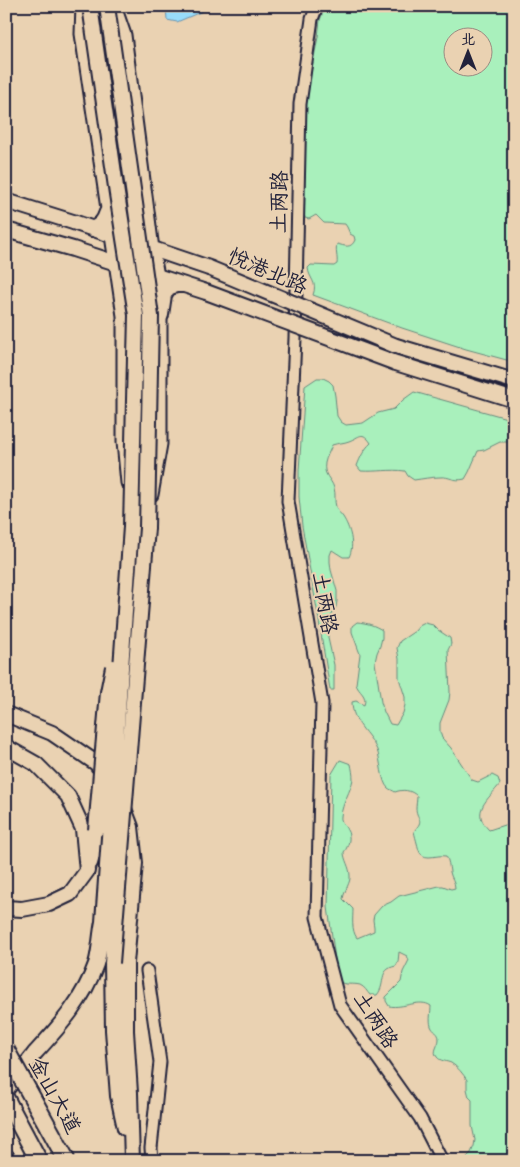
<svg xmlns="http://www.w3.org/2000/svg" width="520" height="1167" font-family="Caveat,'LXGW WenKai TC',sans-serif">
<rect width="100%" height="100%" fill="#ead2b2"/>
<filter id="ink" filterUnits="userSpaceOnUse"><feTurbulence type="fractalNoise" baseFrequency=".02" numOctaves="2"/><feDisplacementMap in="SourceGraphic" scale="10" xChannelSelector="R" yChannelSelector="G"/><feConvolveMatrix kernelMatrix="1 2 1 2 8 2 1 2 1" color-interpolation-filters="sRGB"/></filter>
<g filter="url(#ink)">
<!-- green -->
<path fill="#a9f0bc" stroke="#66897c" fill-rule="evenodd" d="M325 6H514V362L466 349 402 328 313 295C318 282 309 279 308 268L311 265 334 266 337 264C338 257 335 251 337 244 345 246 351 249 355 240L354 236 350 234 347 227 345 224 324 223 316 215 309 219 305 218 304 213 305 103 318 37 320 20ZM452 38H482V68H452Z
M317 378H323L329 381 333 385 335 396 337 416 341 422 346 425 363 423 378 413 394 409 403 400 414 392 514 420V442H500L484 450 478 451 469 472 465 479C453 482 450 476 440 477 431 477 422 479 414 480L408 476 405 471C391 469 376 472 361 471L357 466C360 458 364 449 371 443 362 430 360 437 349 441 344 443 338 443 332 445 330 451 326 457 325 463 323 476 331 478 334 488 336 494 334 501 336 507 337 511 341 514 343 517 350 528 355 545 349 557H343L332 550 330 555V562L331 570 337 591V601L336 607 333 612 328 626V638L334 665V690H330L318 615 302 526 299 497V470L305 386Z
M357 622C367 623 374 625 382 630V638L380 646 377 653 375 662 381 702 384 712 390 724 396 725 403 713 405 705V697L399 678V659L397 648 400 641 415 631 419 626 425 623 433 625 438 630 450 638 451 644 448 650 450 692 449 700 440 723V732L442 738 451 748 472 780 478 782 492 775 498 778 500 784C488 800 470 811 489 830L504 825 514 830V1161H463L471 1153 474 1146 475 1140 472 1126V1100L469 1097 467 1089V1080C463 1074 458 1067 451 1063 446 1061 440 1061 437 1057 432 1051 439 1045 439 1039 439 1032 433 1032 431 1026 429 1020 431 1012 431 1006 420 998 403 1009 389 1006L386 1001V997L401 982 403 972 409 960 407 956 399 952 398 962 396 966C377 970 387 983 377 995H370C367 992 365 987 360 985 352 983 345 986 338 981L328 907 331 775 340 760 351 764C352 769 353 774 353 779 351 791 342 803 341 816 340 822 345 825 347 830 351 836 349 846 344 852 344 860 350 867 350 876 351 882 344 891 343 899L353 909C353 918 351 930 357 938L374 931V927L373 920 374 915 382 906 391 902 399 896 439 886H443L451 889 455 888C455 881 451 878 450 872 449 866 449 861 446 856 439 855 435 857 429 857 419 857 419 850 417 843 416 839 415 836 414 831 425 819 417 820 416 809 416 804 417 800 417 796 411 790 403 789 395 792 394 791 389 789 388 788 381 782 381 760 377 750 369 732 352 723 352 702L356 701 364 705C368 695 358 692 356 684L360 654 352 632V626Z"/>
<!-- water -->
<path fill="#98dcfa" stroke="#6992ae" d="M166 6H212V7L177 22 167 20Z"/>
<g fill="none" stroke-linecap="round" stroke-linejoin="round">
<defs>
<path id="minor" d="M82 6 81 34 123 316V442L127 483
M115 6 125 35 153 249 158 276 161 315V444L152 495
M317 6 312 19 300 104 295 338 288 501 322 703 317 917 340 1005 420 1118 442 1161
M147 971 160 1062 151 1148 152 1161"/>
<path id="major" d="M6 201 73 222 209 268
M92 229C101 225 104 221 107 212
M6 230 73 249 206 292
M161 315 164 295 168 288 176 285H184
M396 346 514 381
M396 363 514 400
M6 714 52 733 96 763 106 777
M6 747 36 764 68 796 83 829 87 871 70 894 49 904 22 909 6 908
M123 806 131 827 135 863 126 963V1031L130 1093 132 1161
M90 863 94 849 96 830
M112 963 113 1030 118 1096 125 1128
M6 1090 35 1053
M6 1156 9 1161"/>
<path id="highway" d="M6 1099 39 1161"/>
</defs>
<!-- minor casing -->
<use href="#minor" stroke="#22223b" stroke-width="15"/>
<!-- major casing -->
<use href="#major" stroke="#22223b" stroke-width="18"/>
<!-- highway casing -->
<use href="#highway" stroke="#22223b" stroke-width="20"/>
<!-- minor -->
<use href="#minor" stroke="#ead2b2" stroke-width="11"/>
<!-- major -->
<use href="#major" stroke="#ead2b2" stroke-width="14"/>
<!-- highway -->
<use href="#highway" stroke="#ead2b2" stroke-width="16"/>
<defs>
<path id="major-bridge" d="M107 6 151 316 147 528 112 963
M209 268 396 346
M206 292 396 363
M96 830 108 692 113 667
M35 1053C60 1026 84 999 96 964 100 951 100 936 103 922L131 527 136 315 117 194 90 6"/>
<path id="highway-bridge" d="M6 1050 67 1161"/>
</defs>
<!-- major-bridge casing -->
<use href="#major-bridge" stroke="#22223b" stroke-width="18" stroke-linecap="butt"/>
<!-- highway-bridge casing -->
<use href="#highway-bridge" stroke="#22223b" stroke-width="20" stroke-linecap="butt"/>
<!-- major-bridge -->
<use href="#major-bridge" stroke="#ead2b2" stroke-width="14"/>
<!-- highway-bridge -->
<use href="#highway-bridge" stroke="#ead2b2" stroke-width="16"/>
</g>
</g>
<g text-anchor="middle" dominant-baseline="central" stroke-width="4" stroke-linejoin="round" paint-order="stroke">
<!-- street labels -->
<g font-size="21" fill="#22223b" stroke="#ead2b2">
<text transform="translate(279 202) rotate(-89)">土两路</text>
<text transform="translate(268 271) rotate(23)">悦港北路</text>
<text transform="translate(325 603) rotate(80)">土两路</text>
<text transform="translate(376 1020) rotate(57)">土两路</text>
<text transform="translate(55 1095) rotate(61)">金山大道</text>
</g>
</g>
<!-- margin -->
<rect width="520" height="1167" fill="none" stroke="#ead2b2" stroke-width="25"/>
<rect x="12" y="12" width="495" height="1142" fill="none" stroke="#22223b" stroke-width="2" filter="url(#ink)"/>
<!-- north arrow -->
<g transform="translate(468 52)"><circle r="24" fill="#ead2b2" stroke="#9a8c82"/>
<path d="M0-4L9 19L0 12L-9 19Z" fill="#22223b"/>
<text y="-8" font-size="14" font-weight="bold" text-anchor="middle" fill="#22223b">北</text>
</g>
</svg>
